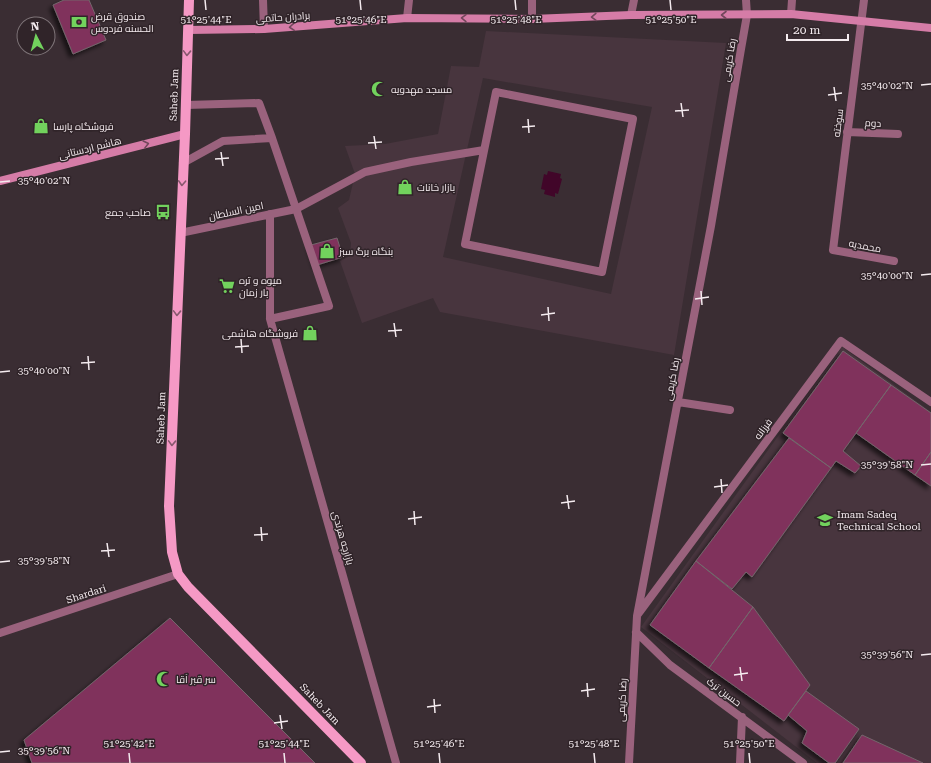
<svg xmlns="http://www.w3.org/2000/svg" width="931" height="763" font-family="'Roboto Serif',Cairo,serif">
<defs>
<filter id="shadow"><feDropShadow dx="-3.5" dy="3.5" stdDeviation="2" flood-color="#0009"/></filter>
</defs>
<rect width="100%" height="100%" fill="#3a2d33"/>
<!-- built -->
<path fill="#48353e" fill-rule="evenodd" d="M486 31 726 43 674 355 440 312 433 298 362 323 340 261 350 256 351 243 338 208 349 200 355 174 345 146 385 144 438 134 451 66 479 67ZM483 78 652 107 611 294 443 257Z
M842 347 931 412V763H817L641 627Z"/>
<!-- water -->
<path fill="#410629" d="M548 171 561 174 560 178 562 179 558 194 555 193V197L544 194 545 190 541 189 544 174 547 175Z"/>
<!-- building -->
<path fill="#80315b" stroke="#74666c" filter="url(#shadow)" d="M64 0H89L106 40 73 54 53 5Z
M337 238 343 257 317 265 311 245Z
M843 351 891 385 843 451 861 466 855 473 836 461 831 468 783 433Z
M891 385 931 413V452L915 475 856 433Z
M789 438 831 468 752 577 746 572 732 589 696 561Z
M931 452V486L915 475Z
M696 561 753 607 709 668 650 625Z
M753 607 810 685 784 721 709 668Z
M170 618 315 763H32L24 740Z
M806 691 859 729 835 763H829L802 743 807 731 788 715Z
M862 735 923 763H843Z"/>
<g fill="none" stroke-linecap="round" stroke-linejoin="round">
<!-- lane -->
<path stroke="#9a627d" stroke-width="8" d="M496 92 633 119 602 272 465 244Z
M296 209 365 172 411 162 484 150"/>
<!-- street -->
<path stroke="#9a627d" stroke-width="8" d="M263 0 264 29
M864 0 833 250 894 261
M791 14 792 0
M631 15 634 0
M407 18 409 0
M532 19V0
M186 105 259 103 272 138
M847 132 898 134
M183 163 223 141 272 138 329 306 270 319V214
M180 233 296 209
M270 319 396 763
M678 402 730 410
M638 614 841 341 931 402
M636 632 670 665 803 763
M0 633 178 574
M629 763 637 616 711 226 741 49 747 15 746 0
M740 763 742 717"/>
<!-- secondary -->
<path stroke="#d57ca7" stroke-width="8" d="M188 30 264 29 407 18 532 19 631 15 791 14 931 28
M0 181 185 134"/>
<!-- primary -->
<path stroke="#f599c5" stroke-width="10" d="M189 0 185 134 169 506 172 552 178 574 188 587 361 763"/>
</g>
<!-- one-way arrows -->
<defs><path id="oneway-chevron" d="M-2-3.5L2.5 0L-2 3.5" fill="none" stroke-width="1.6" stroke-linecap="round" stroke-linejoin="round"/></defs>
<g stroke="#72475b">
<use href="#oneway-chevron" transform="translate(724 15) rotate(180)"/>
<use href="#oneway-chevron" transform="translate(594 17) rotate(178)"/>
<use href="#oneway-chevron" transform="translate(464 18) rotate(-179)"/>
<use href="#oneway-chevron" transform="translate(292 27) rotate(175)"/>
<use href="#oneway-chevron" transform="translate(146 144) rotate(-14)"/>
</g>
<g stroke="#89596f">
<use href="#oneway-chevron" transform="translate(187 53) rotate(92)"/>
<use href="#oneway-chevron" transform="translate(182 183) rotate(93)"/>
<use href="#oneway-chevron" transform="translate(177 313) rotate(92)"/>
<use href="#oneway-chevron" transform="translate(172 443) rotate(92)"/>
</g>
<!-- ticks -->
<path fill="none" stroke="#f4ebef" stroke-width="1.5" d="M205 0 206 10M360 0 361 10M515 0 516 10M670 0 671 10M921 85 931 84M834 87 836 101M828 95 842 93M681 103 683 117M675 111 689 110M528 119 529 133M522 127 535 126M374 136 376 149M368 143 382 142M221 152 223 166M215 159 229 158M0 182 10 181M921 275 931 274M701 291 702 305M695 299 709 297M548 307 549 321M541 315 555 313M394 323 396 337M388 331 402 330M241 339 242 353M235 347 249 346M88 356 89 370M81 363 95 362M0 372 10 371M921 465 931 464M721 479 722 493M714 487 728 485M567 495 569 509M561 503 575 501M414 511 415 525M408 519 422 517M261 527 262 541M254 535 268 534M107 543 109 557M101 551 115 550M0 562 10 561M921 655 931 654M740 667 742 681M734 675 748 673M587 683 588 697M581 691 595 689M434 699 435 713M427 707 441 705M280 715 282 729M274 723 288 721M0 752 10 751M129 753 130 763M284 753 285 763M439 753 440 763M594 753 595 763M749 753 750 763"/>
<!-- icons -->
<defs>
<symbol id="bank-bare" viewBox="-9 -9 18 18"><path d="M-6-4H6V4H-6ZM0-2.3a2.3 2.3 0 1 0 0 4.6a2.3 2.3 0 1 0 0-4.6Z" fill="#72d25d" stroke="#302429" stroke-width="2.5" paint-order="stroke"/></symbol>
<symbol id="mosque-bare" viewBox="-9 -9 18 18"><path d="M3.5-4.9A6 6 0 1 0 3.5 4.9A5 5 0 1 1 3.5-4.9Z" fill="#72d25d" stroke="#302429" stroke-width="2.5" paint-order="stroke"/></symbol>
<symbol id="shop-bare" viewBox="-9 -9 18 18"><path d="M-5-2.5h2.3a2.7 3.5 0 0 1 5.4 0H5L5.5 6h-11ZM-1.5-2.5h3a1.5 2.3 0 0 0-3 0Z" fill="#72d25d" stroke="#302429" stroke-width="2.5" paint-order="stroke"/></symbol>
<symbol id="bus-bare" viewBox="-9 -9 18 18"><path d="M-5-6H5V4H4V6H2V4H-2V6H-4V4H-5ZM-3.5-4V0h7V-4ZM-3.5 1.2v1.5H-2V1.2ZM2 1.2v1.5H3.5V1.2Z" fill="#72d25d" stroke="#302429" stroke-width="2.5" paint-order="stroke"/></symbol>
<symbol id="supermarket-bare" viewBox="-9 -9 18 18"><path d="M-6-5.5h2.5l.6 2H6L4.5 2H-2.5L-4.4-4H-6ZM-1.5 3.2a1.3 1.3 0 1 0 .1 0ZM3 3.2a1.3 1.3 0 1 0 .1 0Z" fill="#72d25d" stroke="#302429" stroke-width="2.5" paint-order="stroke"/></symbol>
<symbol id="school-bare" viewBox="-9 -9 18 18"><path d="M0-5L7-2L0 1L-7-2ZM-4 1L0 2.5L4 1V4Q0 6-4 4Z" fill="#72d25d" stroke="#302429" stroke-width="2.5" paint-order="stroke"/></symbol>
</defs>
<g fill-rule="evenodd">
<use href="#bank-bare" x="68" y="11" width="22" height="22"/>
<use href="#mosque-bare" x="368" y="78" width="22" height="22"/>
<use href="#shop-bare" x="30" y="115" width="22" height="22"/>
<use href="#shop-bare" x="394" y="176" width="22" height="22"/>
<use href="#bus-bare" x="152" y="201" width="22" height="22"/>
<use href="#shop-bare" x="316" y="240" width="22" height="22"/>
<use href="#supermarket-bare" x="216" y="275" width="22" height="22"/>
<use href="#shop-bare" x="299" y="322" width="22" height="22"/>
<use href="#school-bare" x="814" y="509" width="22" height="22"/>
<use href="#mosque-bare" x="153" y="668" width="22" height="22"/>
</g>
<g text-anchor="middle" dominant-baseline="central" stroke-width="3" stroke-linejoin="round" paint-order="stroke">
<!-- poi labels -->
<g font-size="10" fill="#f4ebef" stroke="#302429" text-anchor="start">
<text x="91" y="16">صندوق قرض<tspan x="91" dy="12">الحسنه فردوس</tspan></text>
<text x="391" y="89">مسجد مهدویه</text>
<text x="53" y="126">فروشگاه پارسا</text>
<text x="417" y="187">بازار خانات</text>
<text x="151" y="212" text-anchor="end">صاحب جمع</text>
<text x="339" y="251">بنگاه برگ سبز</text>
<text x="239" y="280">میوه و تره<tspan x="239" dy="12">بار زمان</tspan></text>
<text x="298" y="333" text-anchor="end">فروشگاه هاشمی</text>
<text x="837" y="514">Imam Sadeq<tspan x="837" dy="12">Technical School</tspan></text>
<text x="176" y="679">سر قبر آقا</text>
</g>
<!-- street labels -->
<g font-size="10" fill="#f4ebef" stroke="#302429">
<text transform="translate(283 17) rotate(-4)">برادران حاتمی</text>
<text transform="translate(729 60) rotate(-81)">رضا کریمی</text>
<text transform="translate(174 95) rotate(-88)">Saheb Jam</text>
<text transform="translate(838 123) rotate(-83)">سوخته</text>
<text transform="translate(873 123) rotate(3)">دوم</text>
<text transform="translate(90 148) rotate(-14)">هاشم اردستانی</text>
<text transform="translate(236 211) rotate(-12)">امین السلطان</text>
<text transform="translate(865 246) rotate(11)">محمدیه</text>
<text transform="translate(672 379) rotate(-79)">رضا کریمی</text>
<text transform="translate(161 418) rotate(-88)">Saheb Jam</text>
<text transform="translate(763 429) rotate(-53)">فرزانه</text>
<text transform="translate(343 538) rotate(74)">بازارچه هرندی</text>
<text transform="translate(86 594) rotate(-18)">Shardari</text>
<text transform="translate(724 692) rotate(37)">حسین ترک</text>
<text transform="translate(622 700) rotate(-87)">رضا کریمی</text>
<text transform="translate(320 704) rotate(46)">Saheb Jam</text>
</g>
</g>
<g font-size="10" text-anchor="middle" fill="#f4ebef" stroke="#302429" stroke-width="3" stroke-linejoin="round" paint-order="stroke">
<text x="206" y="23">51°25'44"E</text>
<text x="361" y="23">51°25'46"E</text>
<text x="516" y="23">51°25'48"E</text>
<text x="671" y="23">51°25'50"E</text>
<text x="887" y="89">35°40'02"N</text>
<text x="44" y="184">35°40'02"N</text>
<text x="887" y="279">35°40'00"N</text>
<text x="44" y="374">35°40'00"N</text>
<text x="887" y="468">35°39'58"N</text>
<text x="44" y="564">35°39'58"N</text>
<text x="887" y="658">35°39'56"N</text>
<text x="129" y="747">51°25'42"E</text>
<text x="284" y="747">51°25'44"E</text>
<text x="439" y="747">51°25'46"E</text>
<text x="594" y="747">51°25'48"E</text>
<text x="749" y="747">51°25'50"E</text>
<text x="44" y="754">35°39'56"N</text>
</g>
<!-- north arrow -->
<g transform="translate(36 36) rotate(354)"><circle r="19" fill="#302429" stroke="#7e7478"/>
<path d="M0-3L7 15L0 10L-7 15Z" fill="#72d25d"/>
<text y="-6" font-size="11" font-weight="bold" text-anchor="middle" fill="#f4ebef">N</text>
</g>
<!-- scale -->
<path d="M787 34v6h61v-6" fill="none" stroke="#f4ebef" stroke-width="2"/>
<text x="793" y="34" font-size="12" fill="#f4ebef" stroke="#302429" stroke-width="3" paint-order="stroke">20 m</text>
</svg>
